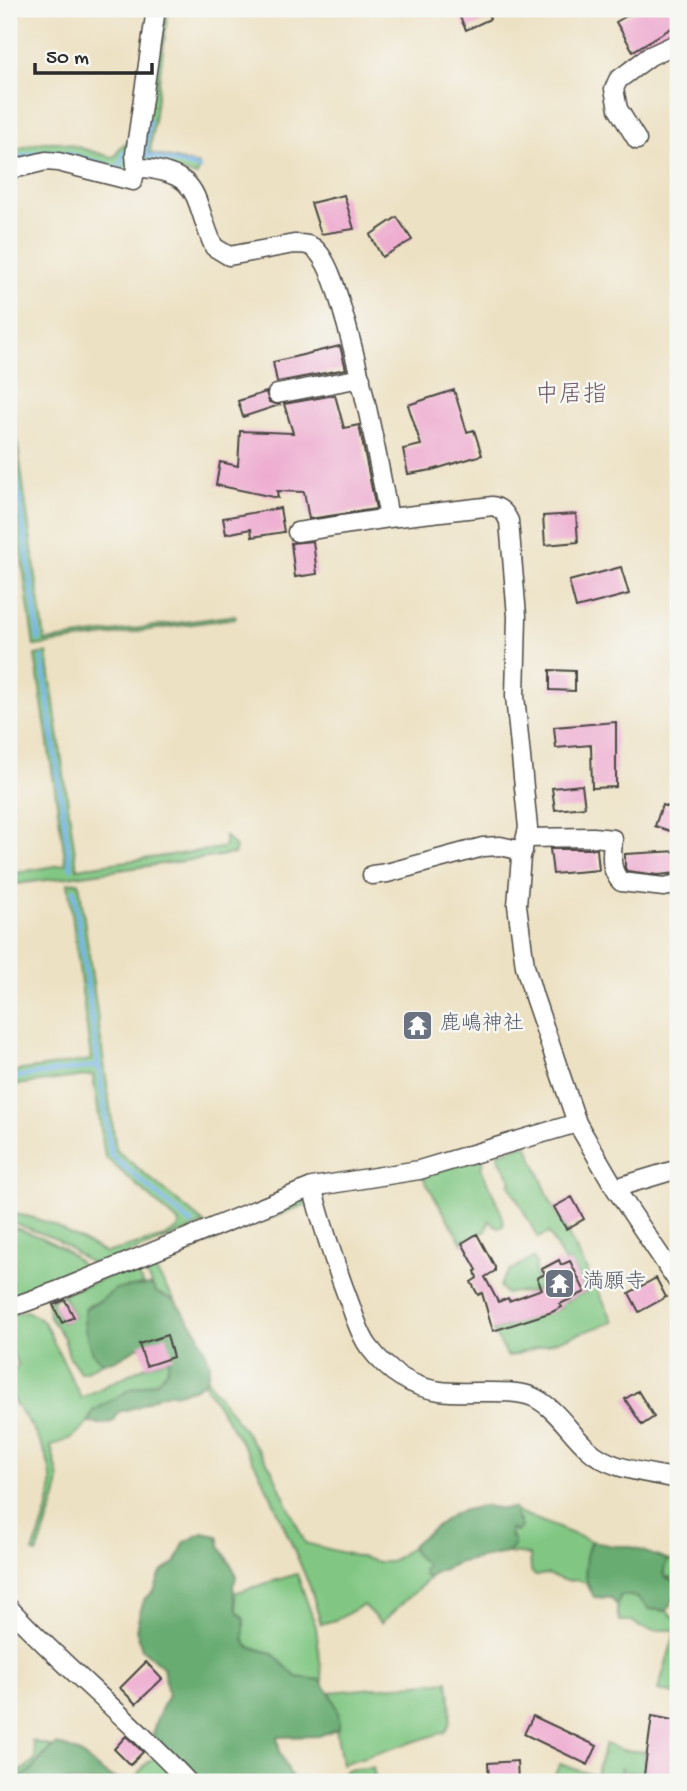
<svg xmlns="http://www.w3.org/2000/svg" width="687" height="1791" font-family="'Gochi Hand','Klee One',sans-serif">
<rect width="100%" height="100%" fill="#f6f6f2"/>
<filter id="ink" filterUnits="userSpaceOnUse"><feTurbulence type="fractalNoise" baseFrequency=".0143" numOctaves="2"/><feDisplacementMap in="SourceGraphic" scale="14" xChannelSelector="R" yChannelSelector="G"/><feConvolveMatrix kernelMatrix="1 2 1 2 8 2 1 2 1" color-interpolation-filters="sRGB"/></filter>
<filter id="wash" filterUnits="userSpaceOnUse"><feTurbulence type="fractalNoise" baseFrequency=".00686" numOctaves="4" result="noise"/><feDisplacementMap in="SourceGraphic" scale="28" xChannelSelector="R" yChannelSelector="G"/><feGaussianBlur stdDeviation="1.57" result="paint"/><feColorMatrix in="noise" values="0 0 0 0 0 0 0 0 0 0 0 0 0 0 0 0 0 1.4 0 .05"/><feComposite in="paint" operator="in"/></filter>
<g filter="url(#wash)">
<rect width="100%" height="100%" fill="#ede1c3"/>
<!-- green -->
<path fill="#81c783" stroke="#567957" stroke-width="2" fill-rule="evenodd" d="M160 9H168L150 153 199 165 197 176 145 163 140 146Z
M43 142H61L111 157 116 156C118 148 122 143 131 142L128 171 9 166V151Z
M9 384 45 641 235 615 236 618 34 646 9 465Z
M47 653 77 868 222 848 225 845V836L236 848 234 854 9 885V874L66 864 35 655Z
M79 882 116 1150 205 1224 99 1265 89 1262 56 1239 9 1221V1213L31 1217 51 1224 105 1253 165 1237 179 1228V1223L105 1157 93 1075 9 1086V1072L91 1060 68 883Z
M527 1144 550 1200 614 1322 508 1357 493 1331 562 1308 560 1304 585 1292 570 1261 565 1263 549 1233 538 1238 509 1184 512 1181 498 1157V1153Z
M482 1159 484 1162 481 1167C487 1185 503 1209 504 1224L500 1228 489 1221 486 1231 462 1243 421 1174Z
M305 1197 312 1202 152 1265 175 1301 157 1293 141 1267V1262Z
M9 1226C34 1234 72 1247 85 1271L14 1301 9 1258Z
M533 1258 536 1263 535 1274 542 1288C525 1297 520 1289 506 1294L500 1287C504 1271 520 1265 533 1258Z
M132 1268 144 1285 116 1289 100 1301 88 1306C84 1327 86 1348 103 1362L84 1372H80L69 1356 64 1338 49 1316 47 1300ZM63 1295 74 1317 62 1323 51 1301Z
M27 1311 44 1322 81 1398 146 1366 169 1359 167 1371 156 1382 131 1389 93 1411 88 1423 72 1438 51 1446 59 1478 57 1495 37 1554 33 1552C53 1498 63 1476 29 1423 15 1400 9 1406 9 1376L18 1365 9 1343V1314Z
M207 1379 271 1468 305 1543 379 1562H391L412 1546 414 1553 427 1565 425 1577 432 1576 381 1623 363 1605 338 1619 321 1624 311 1589 271 1496 255 1464 203 1382Z
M516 1511 591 1541C583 1557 587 1573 589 1590L586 1583 577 1580 566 1581 547 1574 535 1576 531 1571 530 1555 506 1553 514 1545 509 1529 520 1522 515 1516Z
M667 1560 678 1563V1577H665L663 1567Z
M297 1574 316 1627 323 1684 320 1680 296 1677 272 1653 248 1647 244 1640V1619L237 1611 234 1593Z
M631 1595 639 1597 649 1609 667 1611 678 1621V1695L658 1690 676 1630H652L640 1627 632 1621H620C615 1612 617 1605 620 1596Z
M448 1681C449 1697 455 1720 445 1732L342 1764 336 1729 339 1728 337 1710 330 1692Z
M32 1741 52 1747C38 1758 28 1781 9 1782V1775L24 1769 35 1760V1751Z
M605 1744 622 1750 645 1752 644 1773 624 1772 621 1768 618 1782H594Z
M158 1757 183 1782 134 1781C140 1771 146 1761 158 1757Z
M560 1764 592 1775 590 1782H554V1776Z
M373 1767 375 1777 345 1781 344 1773 346 1770Z"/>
<!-- forest -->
<path fill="#68ac71" stroke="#4a6c4e" stroke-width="2" d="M151 1285 157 1293 175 1301 198 1333 210 1363 207 1379 196 1388 178 1393 160 1395 137 1407 118 1412 114 1421 105 1424 88 1423 93 1411 131 1389 156 1382 167 1371 170 1356 157 1340C135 1339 105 1386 90 1346 86 1335 82 1321 85 1309L100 1301 116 1289Z
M483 1506 505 1509 513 1508 516 1511 515 1516 521 1527 517 1532 510 1529 511 1538 514 1539V1546L506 1553 460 1562 425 1577 423 1570 427 1565 414 1553 412 1546C415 1541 451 1515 456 1513 464 1510 474 1508 483 1506Z
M202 1533 218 1536 221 1548 234 1570 236 1578 233 1586 237 1611 244 1619V1640L248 1647 272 1653 296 1677 320 1680C331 1694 341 1709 339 1728L319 1736 277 1737 280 1753 294 1782H183L153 1736 155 1723 168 1695 163 1667 142 1649 136 1630 140 1612 145 1598 154 1591 161 1573 176 1562 184 1543Z
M591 1541 613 1546H629L667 1560 663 1574 665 1577 675 1581C679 1594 673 1600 667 1611L649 1609C640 1598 635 1595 620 1596L617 1605 611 1598 594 1597C583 1579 583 1559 591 1541Z
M55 1745C85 1749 86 1764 111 1777 124 1783 136 1779 150 1782H14L29 1772Z"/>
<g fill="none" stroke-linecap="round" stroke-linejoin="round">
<!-- stream -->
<path stroke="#78b3e9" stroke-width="4.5" d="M141 155H145L149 121
M145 155 199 168
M9 161C21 157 34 152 47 152 72 151 95 164 120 168L124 152
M9 422 39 640
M42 658 71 868
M74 890 111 1155 192 1224
M9 1078 98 1066"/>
</g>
<g id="blocks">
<!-- building -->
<path fill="#eeacd0" d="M456 9H486L490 19 466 30Z
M639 9H673L678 18V24L633 51 616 22Z
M344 195 354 229 321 234 311 203Z
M397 217 412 240 382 257 370 235Z
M340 346 346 369 277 382 273 362Z
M454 390 467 432 474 430 482 455 432 470 408 474 403 449 421 445 408 405Z
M266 392 269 402 279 405 243 417 238 401Z
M335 395 344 428 359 425 376 509 309 519 304 492 277 491 278 498 216 485 220 462 238 466 240 431 293 433 284 404Z
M280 508 284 532 252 537 251 529 226 534 223 518Z
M576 514 578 542 545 545 543 516Z
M313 541 317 574 295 577 291 543Z
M621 567 629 594 576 608 569 581Z
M550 670 575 671V691L550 690Z
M616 722V787L592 788 591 745 556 748 554 727Z
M582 785 585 807 555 810 552 788Z
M662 805 677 810 670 831 655 826Z
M550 849H597L599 870 553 874Z
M678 851V873L658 875 627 871 625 868V854Z
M409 1019H425V1031H410Z
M572 1197 584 1219 566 1229 554 1207Z
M477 1234 495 1267V1271L485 1277 498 1302 508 1298 509 1301 542 1289 537 1278 545 1274 542 1269 559 1260 561 1265 570 1261 585 1292 560 1304 562 1307 552 1312 493 1331 482 1293 478 1295 471 1282 477 1278 475 1271 477 1270 462 1243Z
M656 1278 666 1297 639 1312 629 1293Z
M65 1300 74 1317 62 1323 53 1305Z
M167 1335 173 1357 146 1366 139 1344Z
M638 1391 654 1417 642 1425 625 1399Z
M146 1662 162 1679 136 1704 120 1688Z
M533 1716 597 1746 588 1765 524 1734Z
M652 1716 678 1721V1780L658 1776V1782H643Z
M126 1736 143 1752 130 1765 114 1749Z
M517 1761 518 1782H489L488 1763Z"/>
</g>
</g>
<g filter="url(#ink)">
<use href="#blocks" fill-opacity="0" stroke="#484642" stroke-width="2"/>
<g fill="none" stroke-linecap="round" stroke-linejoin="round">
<defs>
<path id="minor" d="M637 140 618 109 614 89 618 80 650 56 678 43
M136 167 135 154 156 9
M9 170 46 161 58 162 133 181 136 167C205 174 191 196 214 247L229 256 294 244C304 244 312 244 318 252 332 268 340 303 346 323 364 387 377 452 389 518L493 506C502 509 505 513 509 521L517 616 515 696 528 828 521 857 517 905 525 966 534 997 577 1123 615 1188 678 1282
M277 394 361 378
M297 532 389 518
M526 838 593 837 613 839C612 855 609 869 621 882L664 887 678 884
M372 875 387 873 483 847 500 846 523 851
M312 1187C323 1227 335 1265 350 1304 355 1318 360 1335 369 1347 387 1371 410 1387 440 1391 466 1395 514 1387 535 1398 557 1409 570 1433 588 1449 611 1471 649 1472 678 1479
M615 1188 678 1169
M9 1308 57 1291 312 1187 419 1170 577 1123
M9 1608C66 1669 132 1721 188 1782"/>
</defs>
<!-- minor casing -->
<use href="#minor" stroke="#484642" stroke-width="21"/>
<!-- minor -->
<use href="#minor" stroke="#fff" stroke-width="18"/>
</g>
</g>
<!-- icons -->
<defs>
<symbol id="temple-square" viewBox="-11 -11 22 22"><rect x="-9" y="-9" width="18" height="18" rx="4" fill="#6b7280" stroke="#f6f6f2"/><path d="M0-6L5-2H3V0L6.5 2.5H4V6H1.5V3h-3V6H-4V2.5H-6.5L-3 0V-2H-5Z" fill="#fff"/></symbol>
</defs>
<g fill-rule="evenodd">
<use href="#temple-square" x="400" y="1008" width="35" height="35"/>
<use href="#temple-square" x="542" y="1266" width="35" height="35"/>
</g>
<g text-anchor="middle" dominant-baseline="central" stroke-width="5" stroke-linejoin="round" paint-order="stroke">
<!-- worship labels -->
<g font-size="21" fill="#5b616d" stroke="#f6f6f2" text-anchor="start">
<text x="440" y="1025">鹿嶋神社</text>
<text x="583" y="1283">満願寺</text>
</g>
<!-- quarter labels -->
<g font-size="24" fill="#6f5865" stroke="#f6f6f2">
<text x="571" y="396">中居指</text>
</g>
</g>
<!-- margin -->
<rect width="687" height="1791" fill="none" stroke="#f6f6f2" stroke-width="35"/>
<!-- scale -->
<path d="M35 63v10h117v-10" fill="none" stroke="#2b2b2b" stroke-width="3.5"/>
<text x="46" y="63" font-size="21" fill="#2b2b2b" stroke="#f6f6f2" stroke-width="5" paint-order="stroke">50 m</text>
</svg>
